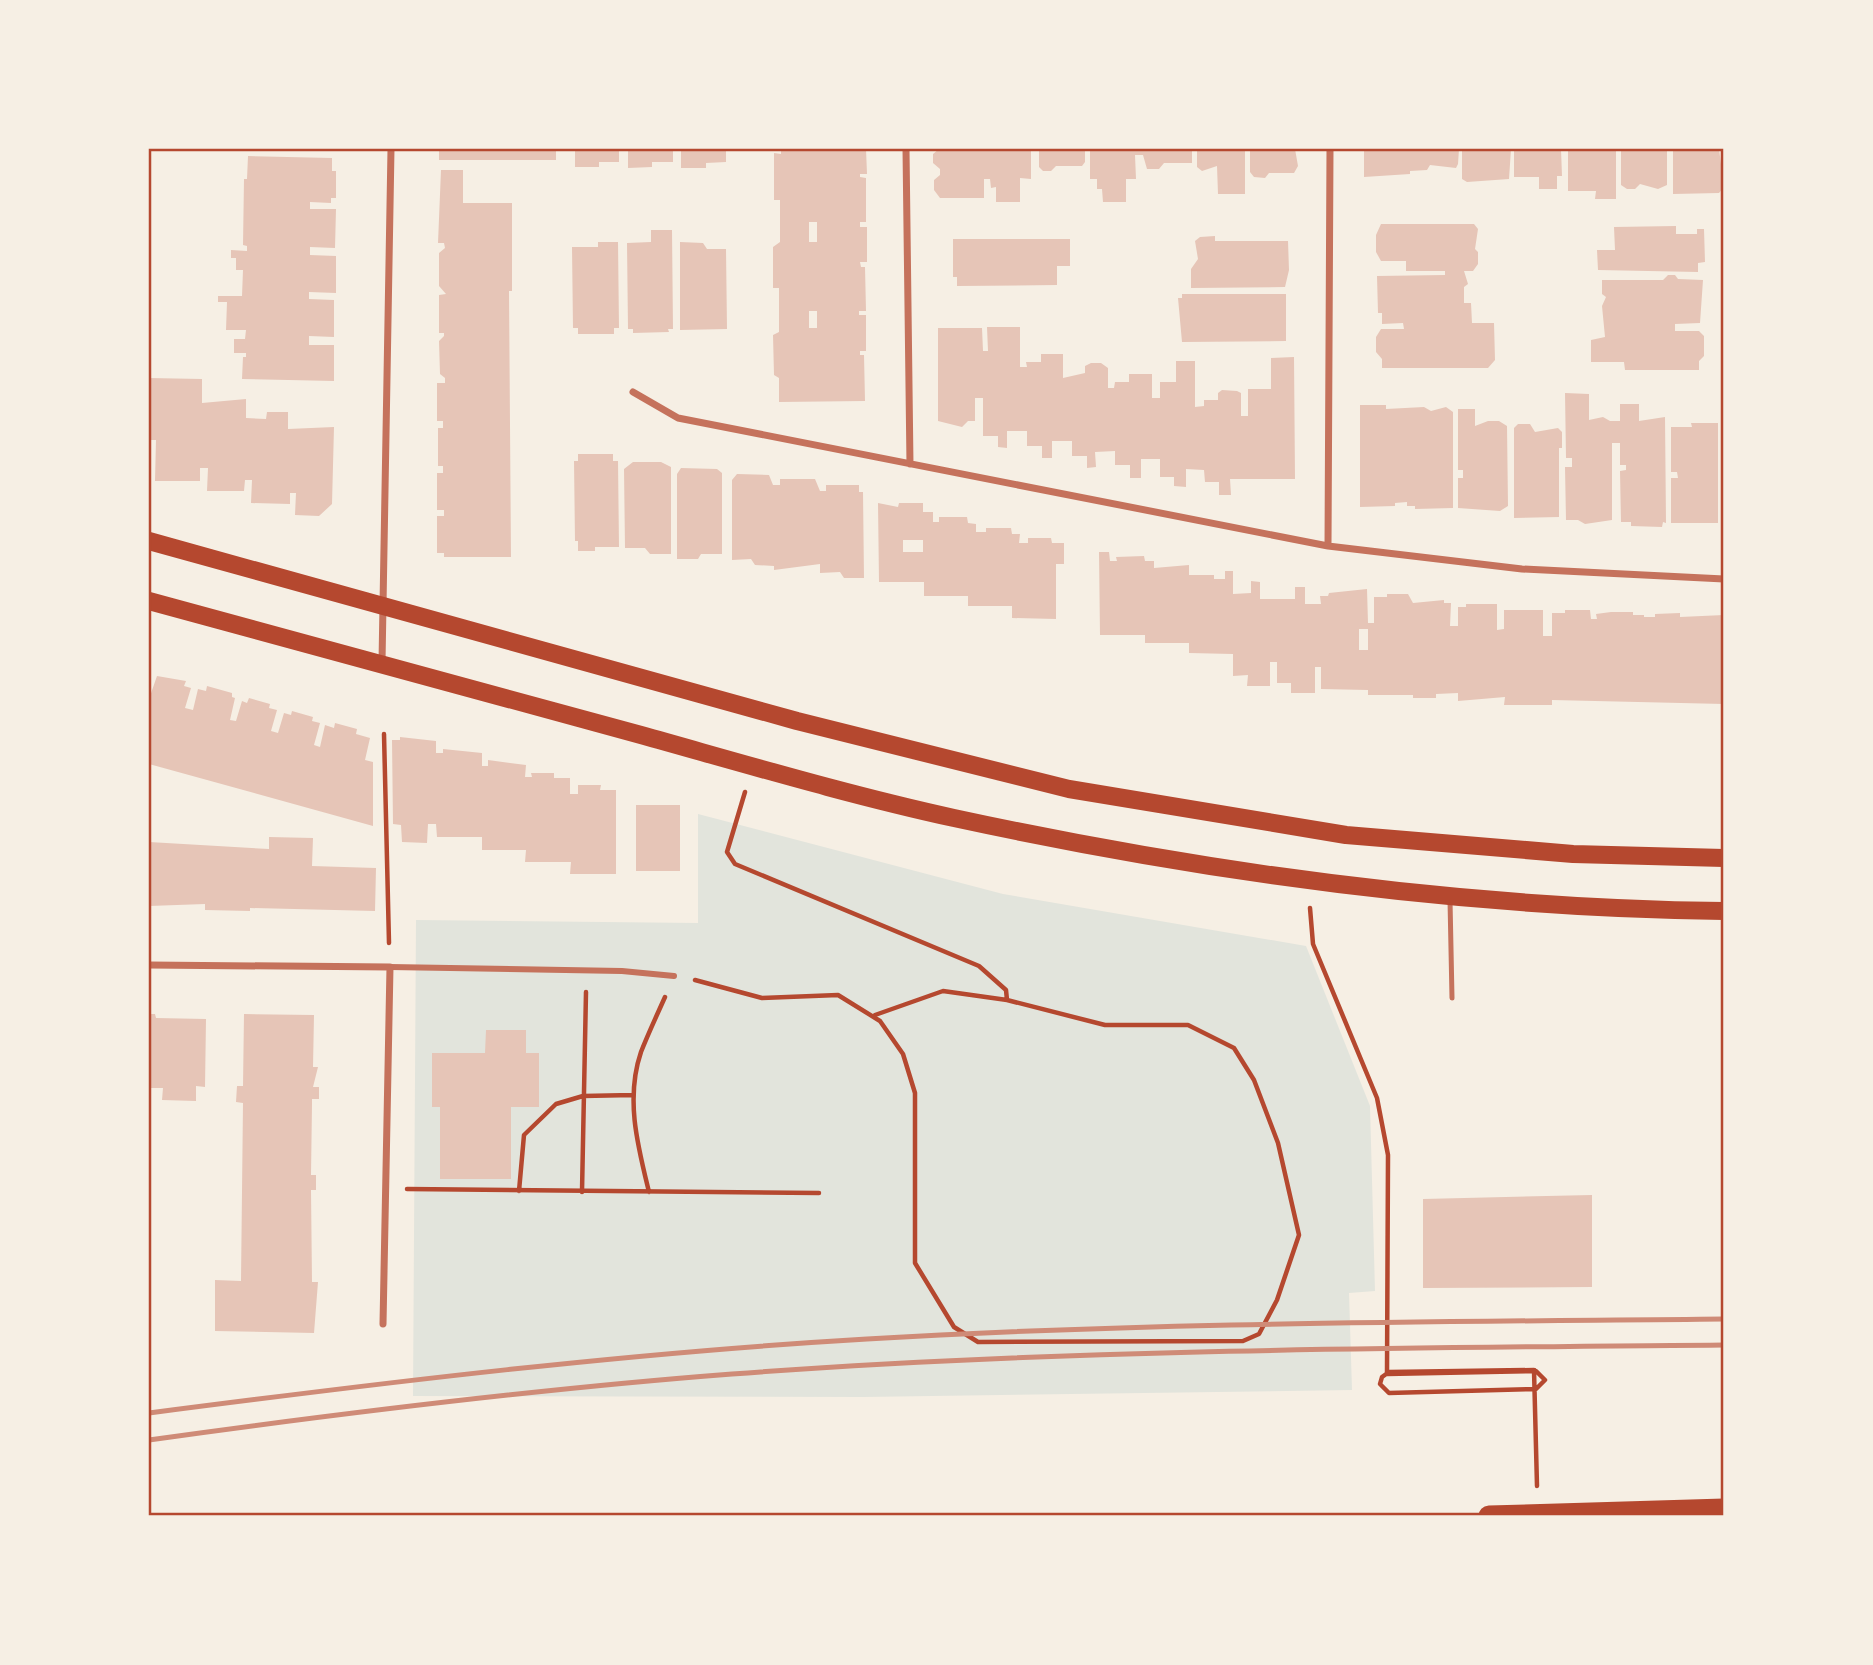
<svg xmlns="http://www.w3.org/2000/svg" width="1873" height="1665" font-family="'Golos Text',sans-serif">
<rect width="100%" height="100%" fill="#f6efe4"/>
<!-- green -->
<path fill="#e2e4dc" d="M698 814 1003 894 1306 946 1370 1106 1375 1291 1349 1293 1352 1390 863 1397 413 1396 416 920 698 923Z"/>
<!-- building -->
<path fill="#e6c5b7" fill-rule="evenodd" d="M439 149H556V160H439Z
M575 149H619V162H599V167H575Z
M628 149H673V162H652V167L628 168Z
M681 149H726V162L706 163V168H681Z
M781 149H866L867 174H860V177L866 178V222H860V227H867V262H860L861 267H865L866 311H859V315H866V351H860V355H864L865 401 779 402V378L774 375 773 335 779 332V288H773V247L780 242V200H774V153L781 154ZM809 222H817V242H809ZM809 311H817V328H809Z
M939 149H1031V179L1020 178V202H996V187L991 188 990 179H984V198H940L934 190V180L940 175V169L933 163V154Z
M1039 149H1085V162L1082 166H1056L1051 171H1043L1039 167Z
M1090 149H1192V163H1164L1159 169H1147L1143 155H1135L1136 179H1126V202H1103L1102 189H1097V179H1090Z
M1197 149 1245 150V194H1218L1217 166 1202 171 1197 167Z
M1250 149H1295L1298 166 1294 173H1269L1265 178 1254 177 1250 172Z
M1364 149H1459L1458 164 1456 168 1430 165 1427 170 1410 171V174L1364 177Z
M1462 149H1511L1509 179 1467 182 1462 179Z
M1514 149H1561L1562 176H1557V189H1539V177H1514Z
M1568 149H1616V199H1595L1596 191H1568Z
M1621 149H1667V185L1658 189 1640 184 1635 189H1627L1621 185Z
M1673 149H1719L1724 187 1719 193 1673 194Z
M248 156 332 158V171H336V198H331V203L310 202V209H336L335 248 310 247V255L336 256V293L309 292V299L334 300V337L309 336V345H334V381L242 379 243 357H246V353H234V339H245L246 330H226L227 302H218V296H242L243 270H236V258H231V250L247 251V246L243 245 244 179H247Z
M441 170H463V203H512V291H509L511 557H444V553H437V516H444V510H437V473H443V466H438V428H443V421H437V383H445V378L440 374 439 341 444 336V333H439V295L446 294 439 286V253L445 248 444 243H438Z
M1381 224H1474L1478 229 1475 249 1478 252V264L1473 271H1464L1468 284 1464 287V303H1471L1472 323H1494L1495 360 1488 368H1382V359L1376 352V337L1381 329H1404L1403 323 1382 324V313H1378L1377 276 1445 275V271H1406V261H1381L1376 252V235Z
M1676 226V234H1697V229H1704L1705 262 1698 263V272L1598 270 1597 250H1615L1614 227Z
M651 230H672L673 329H668L669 332 633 333V329H628L627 243 651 242Z
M1215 236V241H1288L1289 270 1285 287 1191 288V269L1198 259 1195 241 1200 237Z
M953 239H1070V266H1057V285L957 286V277H953Z
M598 242H618L619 328H614V334H578V328H573L572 247H598Z
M680 242 703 243 707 249H726L727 329 680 330Z
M1668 275H1675L1678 279 1703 280 1700 323 1675 324V331H1699L1704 336V356L1699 361V370H1625L1624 362H1591V340L1605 337 1602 306 1606 297 1602 294V280H1663Z
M1182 294H1286V341L1182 342 1178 298H1182Z
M987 327H1020V367H1027L1026 362H1041V354H1063V378L1085 373V366L1091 363H1101L1108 368V388H1114L1115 382H1129V374H1152V398H1160V382H1176V361H1195V407L1204 406V400H1218V393L1222 390 1237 391 1241 393V416H1248V389H1271V358L1294 357 1295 479H1230L1231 495H1219V482H1205L1204 470 1186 469V487L1174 486V477H1160V459H1141V478H1130V465H1115V451L1095 452 1096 467 1087 468V456H1072V441H1052V458H1042V446H1027V431H1007V448L998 447V436H983V398H975V421H968L962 427 938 421V328H982L983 351H988Z
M149 378 202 379V403L246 399V418L266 419 267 412H288V429L334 427 332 504 319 516 295 515 296 493H290V504L251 503 252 480H245L244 491H207L208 468H200V481H155L156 440H149Z
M1565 393 1589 394V420L1603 417 1610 421H1620V404H1639V421L1665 417 1666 523 1663 522 1662 527 1631 526V522H1621L1620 471 1626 470V465H1620V443H1612V520L1585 524 1578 520H1566L1565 467H1572V458H1566Z
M1360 405H1386V409L1424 407 1431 411 1446 407 1453 412V508L1415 509V506H1407V502L1395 503V506L1360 507Z
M1458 409H1475V426L1488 421H1499L1507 426 1508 506 1500 511 1458 508V478H1463V470H1458Z
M1691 423H1718V523H1671V478H1678L1677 472H1671V427H1692Z
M1518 424H1530L1535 432 1558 428 1562 432V448H1559V517L1514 518V428Z
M578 454H613V461H618L619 547H595V551H578V541H575L574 461H578Z
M633 462H661L671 467V554H650L645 548H625L624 469Z
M681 468 717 469 722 473V554H701L698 559H677V474Z
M737 474 769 475 773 485H780V479H815L820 491H826V485H859V492H863L864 578H844L840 572 820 573V564L774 570V566L755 565 751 559 732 560V480Z
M878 503 898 507 899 503H923V512H933V522H939V517H967L968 523 976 524V532H986V528H1011L1012 534H1020L1019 543H1028V538H1051L1052 543H1064V564H1056V619L1012 618V606H968V596H924V582H879ZM903 540H923V552H903Z
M1099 552H1109L1110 561H1117L1116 557 1144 556 1145 561H1154V568L1189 565V575H1214V579H1225V571H1233V594L1251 593V581L1260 582V599H1295V587H1305V604H1321L1320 596H1328L1329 593 1367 589 1368 623H1374V597H1387V594H1408L1413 603 1444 600V603H1451L1450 626H1458V607H1466V604H1497V630L1504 629V610H1543V636H1552V613H1565V610H1590L1591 619H1597L1596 614 1611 612H1633V615H1644V617H1655V614L1680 613V617L1724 615V704L1552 700V705H1504L1505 697 1458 701V693L1436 694V698H1413V695H1368V690L1321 689V667H1315V693H1291V683H1277V662H1270V686H1247L1248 675 1233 676V654L1189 653V643H1145V635H1100ZM1359 629H1368V650H1359Z
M157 676 186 681 184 686 191 688 185 708 193 710 198 689 206 691 207 686 232 693V697L235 698 230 720 236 721 242 701 247 703 249 698 270 704 269 708 277 710 271 731 278 733 284 713 291 715 292 711 313 717 312 721 320 723 314 745 320 747 325 725 334 728 335 723 357 729 356 734 370 738 365 760 373 762V826L149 764V699Z
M400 737 436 741V753H443V749L482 753V766H488V760L526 765 525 777H532L531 773H554V778H570V794H578V785H601L600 790H616V874H570L571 862H525L526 850H482V837H437L436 824H428L427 843 402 842 401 825 393 824 392 740H400Z
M636 805H680V871H636Z
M269 837 313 838 312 866 376 868 375 911 250 908V911L205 910V904L149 906V842L269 849Z
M149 1014H155L156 1018 206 1019 205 1087 196 1086V1101L162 1100 163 1088H149Z
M244 1014 314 1015 313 1067H318L313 1087H319V1099H312V1104L311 1175H316V1190H311L312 1282H318L314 1333 215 1331V1280L241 1281 243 1103 236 1102 237 1086H243Z
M486 1030H526V1053H539V1107H511V1179H440V1107H432V1053H485Z
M1592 1195V1287L1423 1288V1199Z"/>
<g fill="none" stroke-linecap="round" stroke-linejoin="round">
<!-- path -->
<path stroke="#b5482f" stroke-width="4.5" d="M384 734 389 943
M745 792 727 852 735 864 979 966 1006 990 1007 1000
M1310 908 1313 944 1377 1098 1388 1155 1387 1374 1536 1371 1545 1380 1536 1389 1389 1393 1380 1384 1382 1377 1389 1372 1534 1370 1537 1486
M695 980 762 998 838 995 880 1021 903 1054 915 1093V1263L954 1327 978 1342 1243 1341 1259 1334 1277 1300 1299 1235 1278 1143 1254 1080 1234 1048 1188 1025H1105L1007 1000 943 991 875 1015
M407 1189 819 1193
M519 1191 524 1135 556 1104 583 1096 633 1095
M582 1192 586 992
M649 1192C638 1147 625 1099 641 1052 648 1034 657 1015 665 997"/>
<!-- service -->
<path stroke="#c5725c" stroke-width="5" d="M1450 900 1452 998"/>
<!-- pedestrian -->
<path stroke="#c5725c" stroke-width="6" d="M390 967 622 971 674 976"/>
<!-- minor -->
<path stroke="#c5725c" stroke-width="7" d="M906 149 910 464
M633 392 678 418 1328 546 1522 569 1724 579
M1328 546 1330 149
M382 662 391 149
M149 965 390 967 383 1324"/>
<!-- primary -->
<path stroke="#b5482f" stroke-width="18" d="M149 541 797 721 1069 789 1346 835 1573 854 1724 858
M149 601C313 645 477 690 641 735 745 764 849 795 954 818 1208 873 1464 908 1724 911"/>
<!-- motorway -->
<path stroke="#b5482f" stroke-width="21" d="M1489 1516 1724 1509"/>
<!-- rail -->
<path stroke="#cf8b77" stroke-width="5" d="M149 1413C388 1382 627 1353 867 1339 1153 1322 1438 1322 1724 1319
M149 1440C343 1413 537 1389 732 1374 1063 1349 1393 1348 1724 1345"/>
</g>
<!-- border -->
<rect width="1873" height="1665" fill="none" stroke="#f6efe4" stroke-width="301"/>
<rect x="150" y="150" width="1572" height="1364" fill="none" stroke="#b5482f" stroke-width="2.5"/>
</svg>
